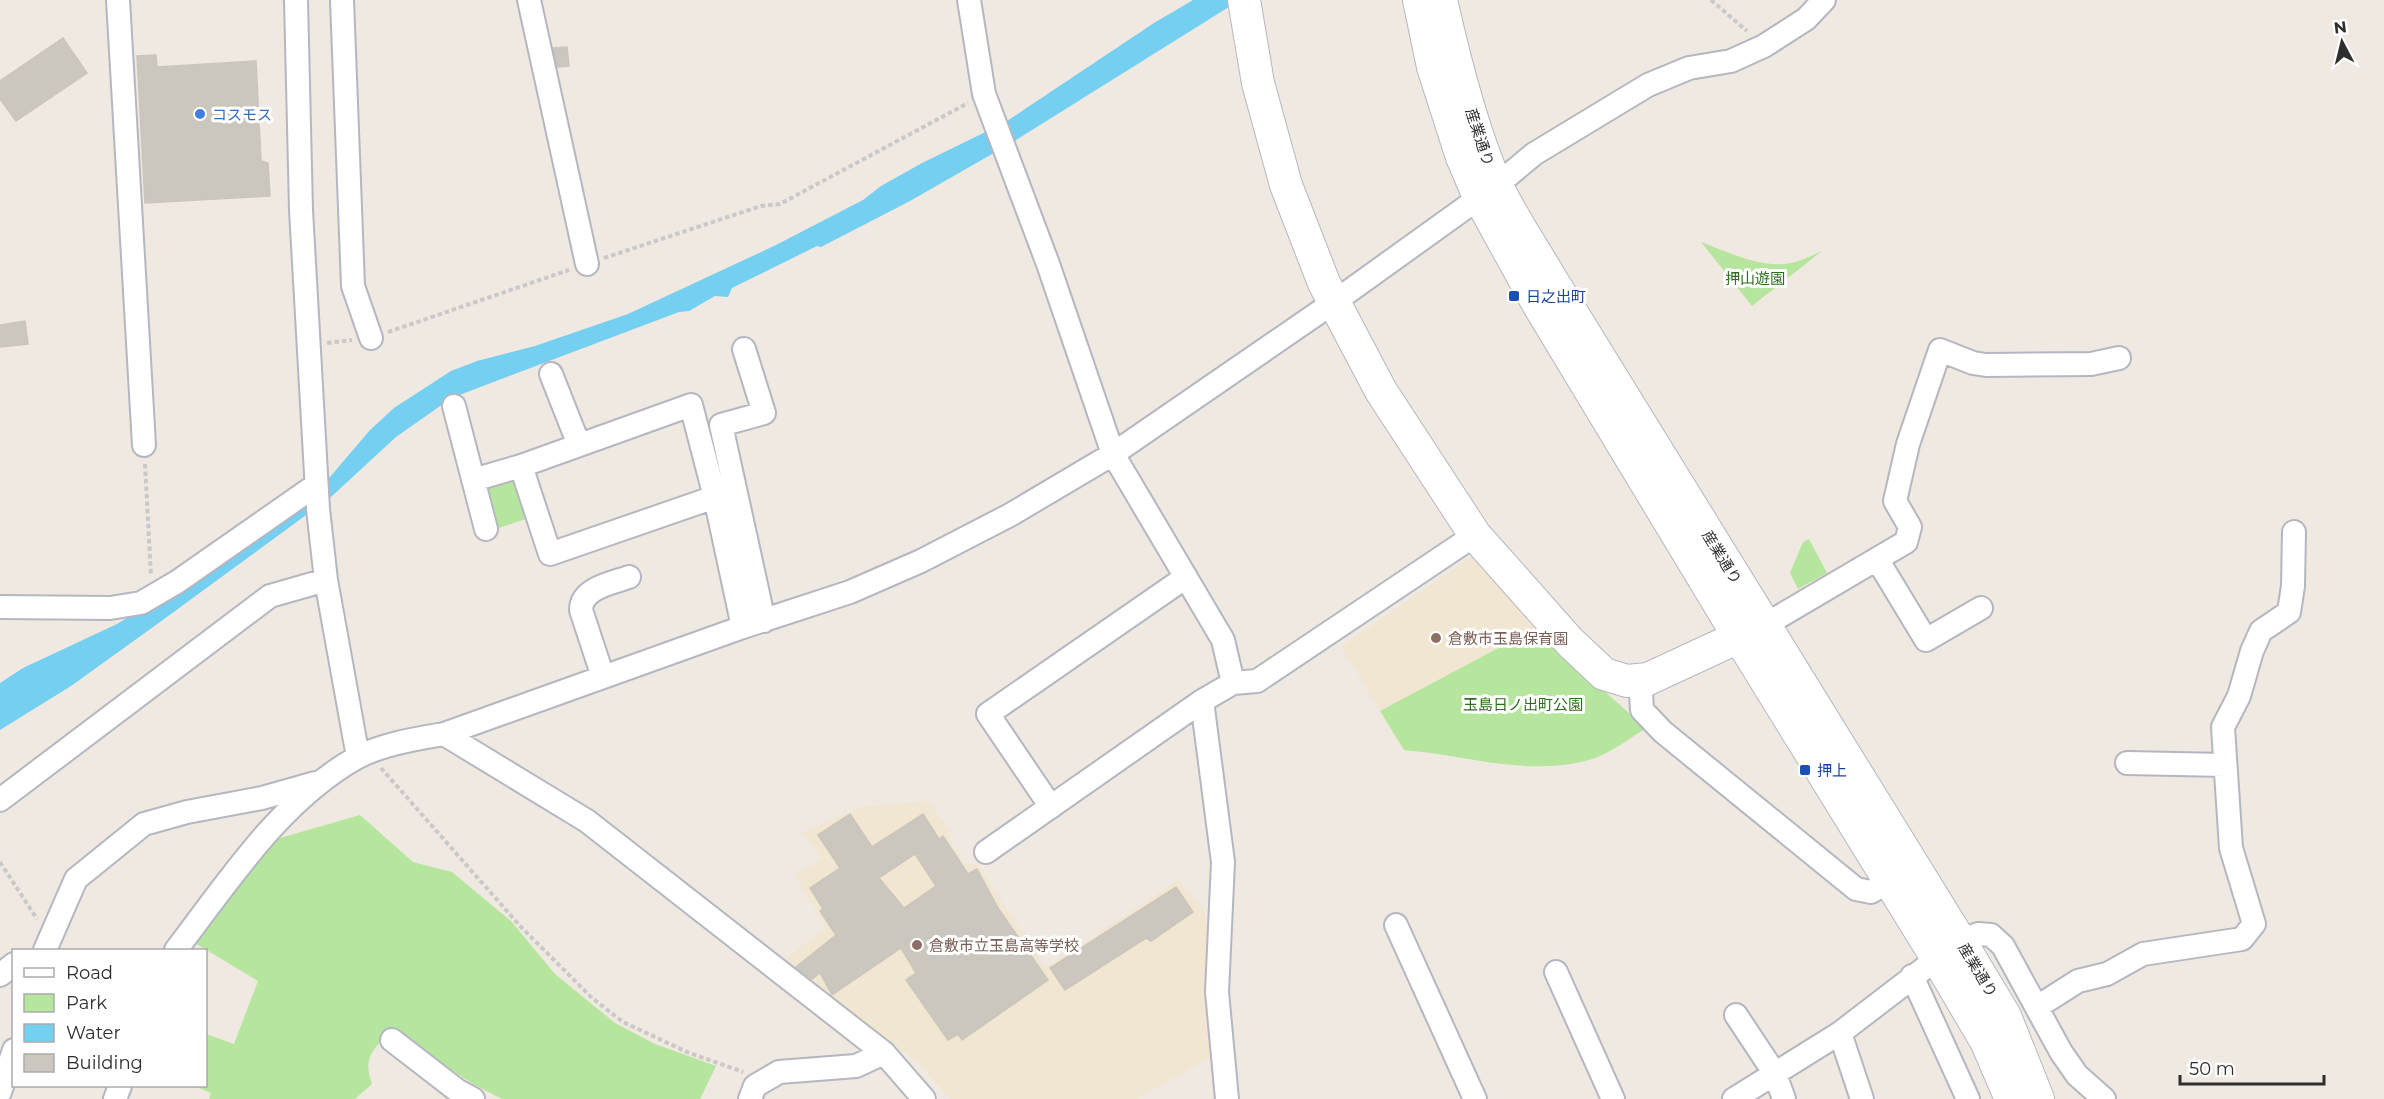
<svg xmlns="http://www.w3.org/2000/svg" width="2384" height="1099" font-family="Montserrat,'Noto Sans JP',sans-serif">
<rect width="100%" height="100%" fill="#efe9e1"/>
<!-- education -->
<path fill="#f0e6d1" d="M1476 554 1534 629 1380 711 1341 646Z
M928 801 951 832 949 839 965 864 977 863 1045 968 1178 880 1206 912 1213 1056 1136 1099H950L918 1062 842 1008 781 962 826 928 795 875 822 859 802 833 861 807Z"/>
<!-- green -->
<path fill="#b6e59e" d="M1701 242C1728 252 1762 269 1791 263 1802 261 1812 255 1822 251L1752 306Z
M513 478 532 517 492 530 483 492 488 483Z
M1809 539 1827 573 1798 589 1790 573 1803 542Z
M1534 629 1646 728C1627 740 1607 756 1585 761 1525 776 1464 755 1404 750L1380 711Z
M360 815 413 862 452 872 511 921 555 974 615 1023 655 1044 716 1066 700 1099H502L473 1084 391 1030C374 1050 362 1056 372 1084L355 1099H209L211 1093 194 1086H206V1034L234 1044 258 981 190 940 259 844Z"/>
<!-- water -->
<path fill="#75cff0" d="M1193 0H1240L1013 142 910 201 821 247 817 246 732 288 728 297 715 296 689 311 679 312 462 394 443 404 396 437 332 496 160 622 71 686 0 730V683L23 668 117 624 208 567 324 484 370 430 394 408 451 371 477 361 535 346 628 314 774 246 863 200 881 186 922 163 1004 123 1154 23Z"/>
<!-- building -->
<path fill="#cbc7bf" stroke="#cbc5ba" stroke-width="1.5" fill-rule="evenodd" d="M63 38 87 73 16 121 0 99V81Z
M567 47 569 66 557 67 553 48Z
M156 55 157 67 256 61 261 161 268 163 270 196 145 203 137 56Z
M25 321 28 344 0 347V325Z
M850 814 872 847 923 814 939 839 943 836 968 874 977 869 998 908 1048 980 962 1040 958 1034 948 1040 906 980 916 973 901 948 832 995 820 973 812 979 796 967 836 935 820 911 823 909 810 888 840 868 818 835ZM915 854 936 886 904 908 879 878Z
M1176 887 1193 912 1151 941 1146 938 1065 990 1050 968Z"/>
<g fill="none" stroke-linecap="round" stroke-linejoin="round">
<defs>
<path id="street" d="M118 0 144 445
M296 0 301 210 318 509 326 580 358 757
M342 0 353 286 371 338
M529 0 587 264
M969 0 984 94 1048 264 1113 454 1223 640 1233 683
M744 349 764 413 721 425 764 621
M551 374 579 445
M454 406 486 529
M521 466 550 554 715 497
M473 480 521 466 691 405 715 497 743 627
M1877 559 1906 542 1910 527 1895 501 1908 444 1940 350 1973 363 1986 365 2091 364 2119 358
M0 607 110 608 141 603 177 582 316 485
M1765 625 1877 559 1926 640 1981 608
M603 677 581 610C581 588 612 583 629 577
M1648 679 1641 693 1642 710 1663 732 1856 889 1871 892 1901 875
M444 734 587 821 884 1053 924 1099
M2127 763 2225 765
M0 800 270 596 326 580
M1051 807 988 714 1186 577
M986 852 1202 701
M1396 925 1475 1099
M45 950 76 879 144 824 187 812 262 798 315 783
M176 950C228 882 279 802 356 758 382 744 415 739 444 734L743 627 850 592 921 561 1010 515 1113 454 1334 302 1497 185 1534 154 1648 85 1689 68 1731 61 1764 46 1806 19 1824 0
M1556 972 1613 1099
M0 975 14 964
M1912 976 1968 1099
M2037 1007 2078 981 2107 974 2143 954 2242 939 2254 924 2231 848 2223 727 2239 696 2252 651 2261 631 2289 612 2293 586 2294 532
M1736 1015 1775 1074 1784 1099
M1840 1033 1862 1099
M392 1040 458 1091 473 1099
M0 1092 14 1050
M115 1099 120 1086
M750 1099 755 1086 779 1072 856 1066 884 1053
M1227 1099 1217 992 1223 862 1202 701 1233 683 1257 681 1475 535
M1734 1099 1840 1033 1960 941 1978 934 1991 935 2003 946 2061 1052 2077 1075 2104 1099"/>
<path id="secondary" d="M1244 0 1258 83 1286 185 1324 283 1381 391 1475 535 1570 642 1604 674 1627 681 1648 679 1758 628
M1419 0 1433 67 1462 157 1479 197 1538 304 1739 637 1937 958 1986 1041 2011 1099
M1441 0C1454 58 1472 130 1496 184 1511 216 1533 248 1551 279L1960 941 2005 1016 2038 1099"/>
</defs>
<!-- street casing -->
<use href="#street" stroke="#b4b7c1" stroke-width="26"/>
<!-- secondary casing -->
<use href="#secondary" stroke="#b4b7c1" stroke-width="34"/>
<!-- path -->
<path stroke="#c9c9c9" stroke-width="4" stroke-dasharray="4.5 3" stroke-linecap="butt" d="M1711 0 1747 31
M604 258 761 206 780 204 968 103
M388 332 569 270
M327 343 352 340
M145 464 151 576
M381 768 521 927 592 998 623 1022 687 1052 743 1072
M0 862 37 919"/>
<!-- street -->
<use href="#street" stroke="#fff" stroke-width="22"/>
<!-- secondary -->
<use href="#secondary" stroke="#fff" stroke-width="32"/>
</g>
<!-- markers -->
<circle fill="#3f7fe0" stroke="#fff" stroke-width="2" cx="200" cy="114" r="6"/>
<g fill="#1a4fb4" stroke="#fff" stroke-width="2">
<rect x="1508" y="290" width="12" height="12" rx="3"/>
<rect x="1799" y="764" width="12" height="12" rx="3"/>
</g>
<g fill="#8d6e63" stroke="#fff" stroke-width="2">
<circle cx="1436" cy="638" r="6"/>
<circle cx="917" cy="945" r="6"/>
</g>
<g text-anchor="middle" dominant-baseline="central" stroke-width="6" stroke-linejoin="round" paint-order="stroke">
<!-- shop labels -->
<g font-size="15" fill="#366cbe" stroke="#fff" text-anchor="start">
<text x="212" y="114">コスモス</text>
</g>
<!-- street labels -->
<g font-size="15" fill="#2e2e2e" stroke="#fff">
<text transform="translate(1480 137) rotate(72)">産業通り</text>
<text transform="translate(1722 557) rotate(58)">産業通り</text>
<text transform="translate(1978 970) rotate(59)">産業通り</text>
</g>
<!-- park labels -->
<g font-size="15" fill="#2c6e1b" stroke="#fff">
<text x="1755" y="278">押山遊園</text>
<text x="1523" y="704">玉島日ノ出町公園</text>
</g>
<!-- transit labels -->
<g font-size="15" fill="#164399" stroke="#fff" text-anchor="start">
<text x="1526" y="296">日之出町</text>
<text x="1817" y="770">押上</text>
</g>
<!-- education labels -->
<g font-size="15" fill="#785e54" stroke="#fff" text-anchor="start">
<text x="1448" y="638">倉敷市玉島保育園</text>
<text x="929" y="945">倉敷市立玉島高等学校</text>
</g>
</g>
<!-- legend -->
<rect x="12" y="949" width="195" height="138" fill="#ffffff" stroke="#ababab" stroke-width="1.5"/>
<rect x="24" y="968" width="30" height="9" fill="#ffffff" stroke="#ababab" stroke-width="1.5"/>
<text x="66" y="979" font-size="18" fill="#2e2e2e">Road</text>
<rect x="24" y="994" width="30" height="18" fill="#b6e59e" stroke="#ababab" stroke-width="1.5"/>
<text x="66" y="1009" font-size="18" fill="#2e2e2e">Park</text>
<rect x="24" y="1024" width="30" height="18" fill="#75cff0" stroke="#ababab" stroke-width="1.5"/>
<text x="66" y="1039" font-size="18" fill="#2e2e2e">Water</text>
<rect x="24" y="1054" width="30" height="18" fill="#cbc7bf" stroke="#ababab" stroke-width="1.5"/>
<text x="66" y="1069" font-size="18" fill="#2e2e2e">Building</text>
<!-- north arrow -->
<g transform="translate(2342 42) rotate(353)" stroke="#ffffff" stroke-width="4.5" paint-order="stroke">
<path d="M0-4.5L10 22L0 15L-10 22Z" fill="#2e2e2e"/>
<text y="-9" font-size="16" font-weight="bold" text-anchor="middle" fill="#2e2e2e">N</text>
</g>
<!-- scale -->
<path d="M2180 1075v9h144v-9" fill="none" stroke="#2e2e2e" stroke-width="3"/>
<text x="2189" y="1075" font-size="18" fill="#2e2e2e" stroke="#ffffff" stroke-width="4.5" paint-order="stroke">50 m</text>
</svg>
